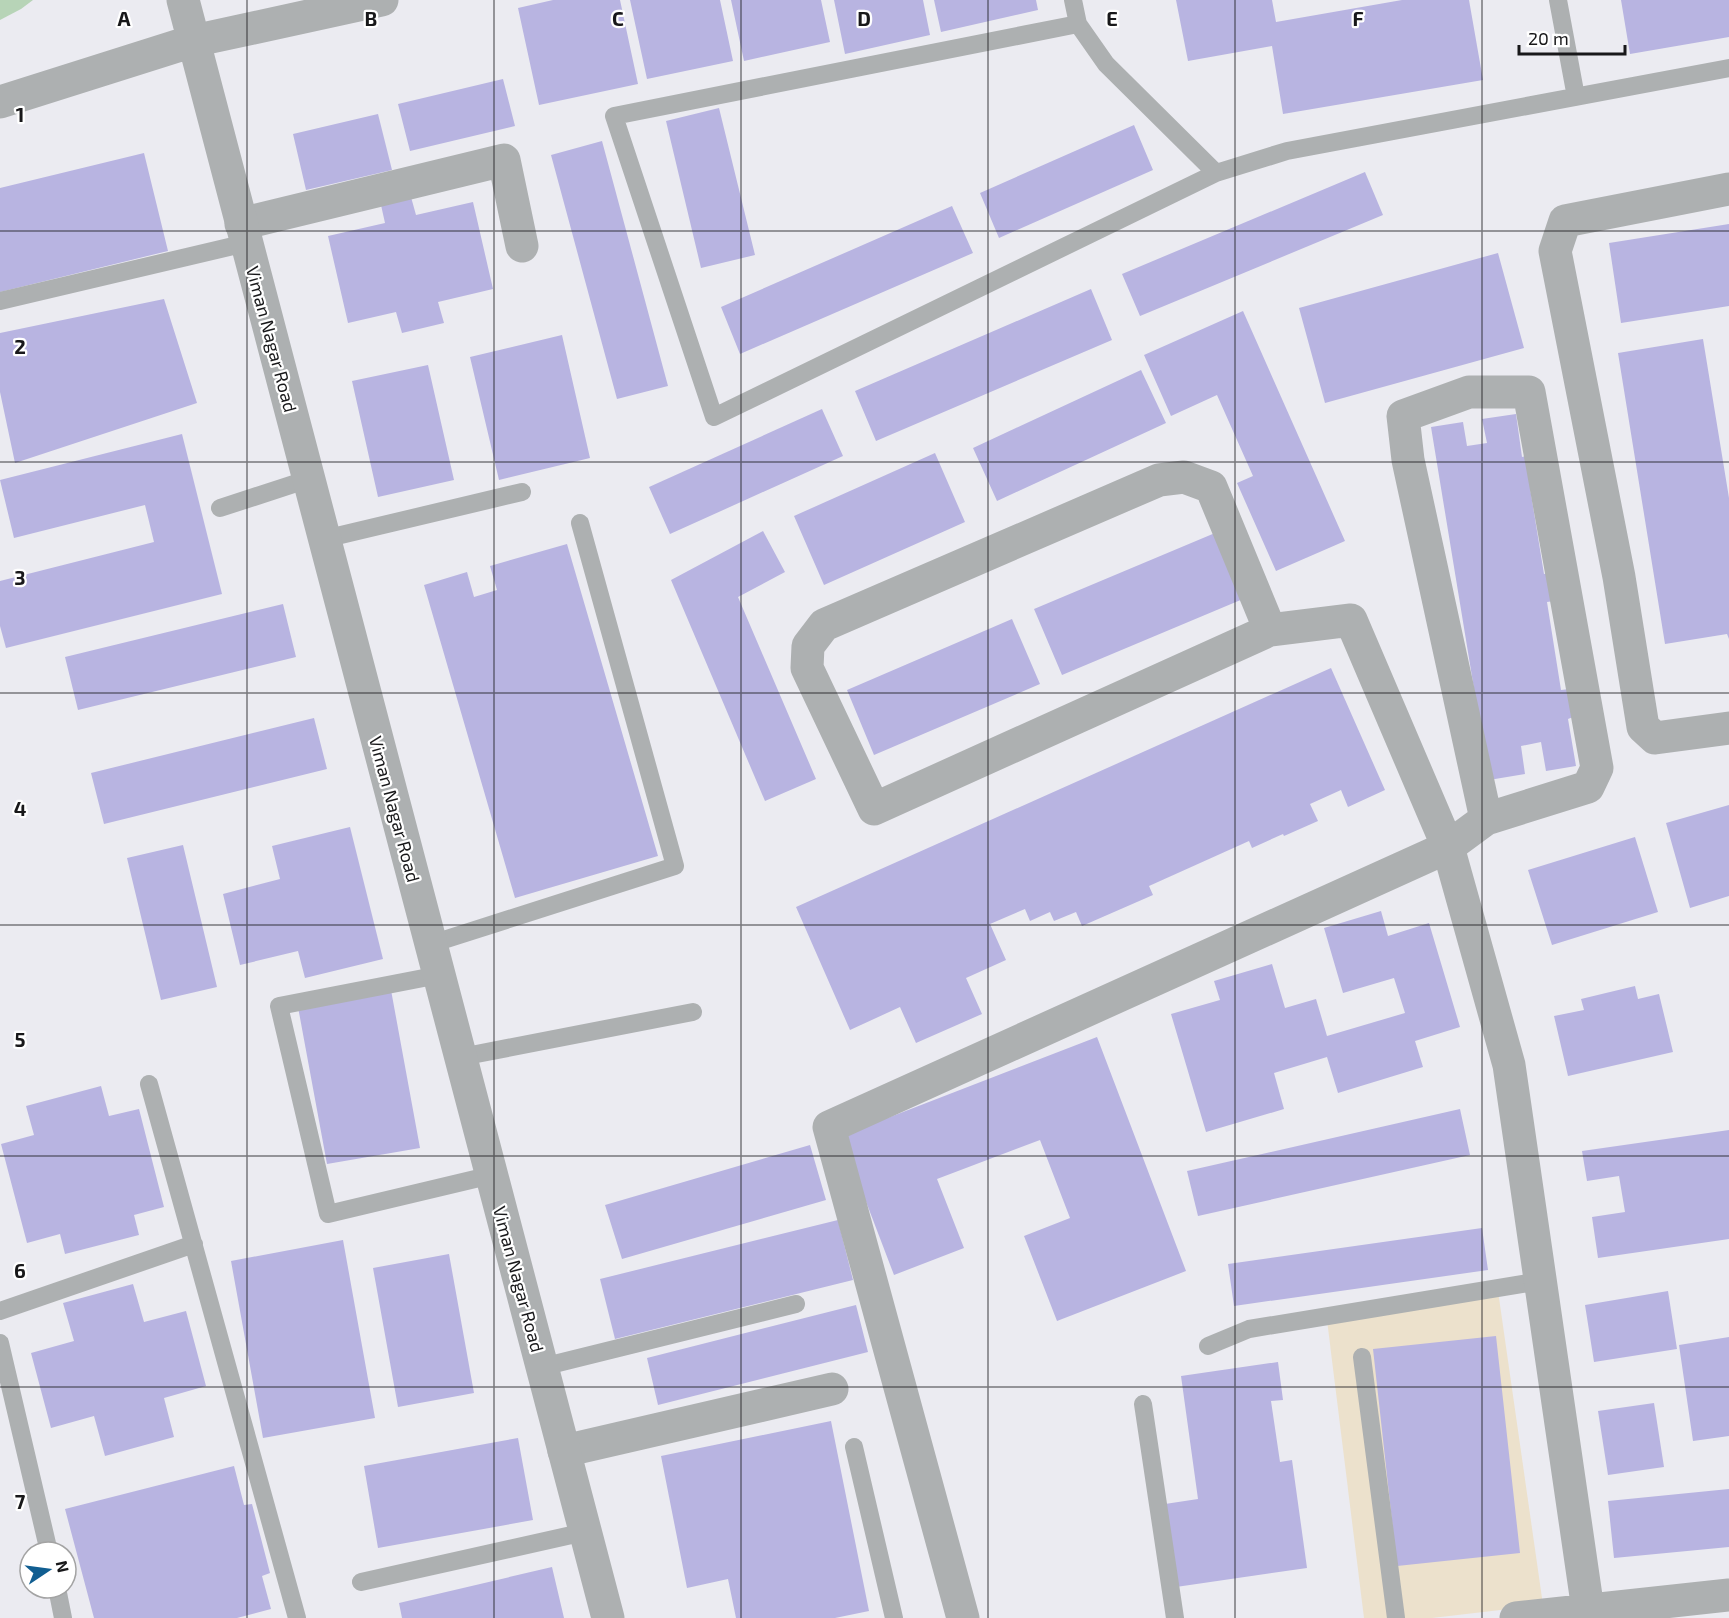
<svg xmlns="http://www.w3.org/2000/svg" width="1729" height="1618" font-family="'Exo 2',sans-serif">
<rect width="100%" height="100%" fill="#ebebf1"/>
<!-- commercial -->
<path fill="#ece1cc" d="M1497 1284 1543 1605 1432 1618H1364L1326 1312Z"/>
<!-- green -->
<path fill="#b7d4b7" d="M0 0H33L21 9 0 20Z"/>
<!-- building -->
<path fill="#b8b4e1" d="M553 0H620L638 84 539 105 518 8Z
M630 0H720L733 61 647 79Z
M731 0H821L830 42 744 61Z
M834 0H923L930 35 845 54Z
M934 0H1036L1038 10 941 32Z
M1176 0H1272L1276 22 1402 0H1469L1483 80 1283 114 1272 46 1188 61Z
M1621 0H1729V37L1630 54Z
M503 79 515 126 410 151 398 104Z
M719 108 755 255 701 268 666 121Z
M378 114 392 170 306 190 293 134Z
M1134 125 1153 170 999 238 980 193Z
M602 141 668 386 617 399 551 155Z
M144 153 168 251 0 292V188Z
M1365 172 1383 215 1140 316 1122 274Z
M411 197 416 215 473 202 493 289 438 302 444 323 402 333 396 312 348 323 328 236 385 223 381 205Z
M952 206 973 253 740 354 721 307Z
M1729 224V306L1621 323 1609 243Z
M1498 253 1524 348 1325 403 1299 308Z
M1091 289 1112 340 876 441 855 391Z
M164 299 197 403 15 463 0 392V333Z
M1243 311 1345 541 1276 571 1237 483 1253 476 1217 395 1171 416 1144 355Z
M562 335 590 458 499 480 470 357Z
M1703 339 1729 498V639L1727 634 1665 644 1618 353Z
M428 365 454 480 378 497 352 381Z
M1141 370 1166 423 997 501 973 448Z
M822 409 843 456 670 534 649 487Z
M1516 414 1522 457 1530 455V488L1544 574 1550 573 1554 601 1547 602 1561 690 1569 689 1573 717 1568 719 1576 766 1546 771 1541 742 1521 746 1525 774 1489 780 1431 427 1463 422 1467 446 1487 443 1482 419Z
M182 434 222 594 6 648 0 626V581L154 542 145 505 14 538 0 480Z
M935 453 965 522 824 585 794 516Z
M763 531 785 572 738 597 816 779 765 801 671 580Z
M1215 533 1243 599 1062 675 1034 609Z
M567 544 658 856 515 898 424 585 467 572 474 597 497 590 490 566Z
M283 604 296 657 78 710 65 657Z
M1012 619 1040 684 874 755 847 690Z
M1331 668 1385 790 1348 807 1341 790 1310 804 1318 821 1284 836 1283 834 1252 848 1249 841 1149 886 1153 895 1082 926 1076 912 1054 921 1050 912 1030 921 1025 909 990 924 1006 960 966 978 982 1014 916 1043 900 1007 850 1030 796 907Z
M314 718 327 769 104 824 91 773Z
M1729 805V896L1690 908 1666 823Z
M350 827 383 959 305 978 298 951 240 965 223 894 280 879 272 846Z
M1635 837 1658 912 1552 945 1528 870Z
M183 845 217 987 161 1000 127 858Z
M1381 911 1388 936 1429 923 1460 1027 1415 1041 1423 1067 1338 1093 1327 1057 1274 1073 1284 1109 1206 1132 1171 1014 1220 1000 1214 981 1272 964 1285 1008 1316 999 1327 1036 1405 1013 1394 978 1343 993 1324 928Z
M1635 986 1638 999 1659 994 1673 1052 1568 1076 1554 1016 1584 1010 1581 999Z
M391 990 420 1148 327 1164 298 1007Z
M1097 1037 1186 1271 1057 1321 1024 1236 1070 1218 1040 1140 937 1179 964 1248 894 1275 841 1136Z
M101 1086 109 1116 139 1109 164 1207 134 1215 139 1235 65 1254 60 1234 27 1243 1 1144 34 1135 26 1106Z
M1460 1109 1470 1155 1198 1216 1187 1171Z
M1729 1130V1239L1598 1258 1592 1217 1625 1212 1619 1176 1587 1181 1582 1151Z
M810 1145 826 1200 622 1259 605 1205Z
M838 1220 853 1280 615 1339 600 1279Z
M1482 1228 1488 1270 1234 1306 1228 1264Z
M343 1240 375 1418 263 1438 231 1261Z
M449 1254 474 1393 398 1407 373 1268Z
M133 1284 144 1322 186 1311 206 1386 164 1398 174 1437 105 1456 94 1416 51 1428 31 1353 74 1341 63 1303Z
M1668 1291 1677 1349 1594 1362 1585 1305Z
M856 1305 868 1352 658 1405 647 1358Z
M1496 1336 1520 1553 1397 1566 1373 1349Z
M1729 1337V1436L1693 1441 1679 1345Z
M1278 1362 1283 1400 1271 1401 1280 1462 1292 1460 1307 1568 1176 1587 1165 1504 1198 1499 1181 1376Z
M1654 1403 1664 1467 1608 1475 1598 1411Z
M831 1421 869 1611 835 1618H736L728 1579 687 1588 661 1456Z
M518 1438 533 1520 378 1548 364 1466Z
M234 1466 244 1505 252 1504 270 1573 262 1576 271 1609 237 1618H94L65 1509Z
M1729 1489V1547L1614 1558 1608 1501Z
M552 1567 564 1618H402L399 1603Z"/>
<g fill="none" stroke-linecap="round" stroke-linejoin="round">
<!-- service -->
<path stroke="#adb0b1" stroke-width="18" d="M1073 0 1078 24 1106 64 1216 173 714 417 614 116 1078 24
M1558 0 1576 97
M1216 173 1287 151 1729 68
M0 301 246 243
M220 508 309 479
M324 539 522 492
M431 944 675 866 580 523
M439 975 279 1006 328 1214 492 1175
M461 1057 693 1012
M149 1084 297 1618
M0 1311 194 1244
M0 1343 49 1552
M1208 1346 1249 1329 1541 1281
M1362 1357 1396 1618
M542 1367 796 1304
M1143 1404 1175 1618
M854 1447 894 1618
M361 1582 585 1532
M57 1588 63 1618"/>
<!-- minor -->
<path stroke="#adb0b1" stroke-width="33" d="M1729 189 1565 221 1555 251 1619 577 1643 727 1655 738 1729 728
M241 224 504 160 522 246
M1270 630 1211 487 1184 477 1159 480 824 625 808 646 807 668 874 809 1270 630 1351 620 1448 847 1509 1065 1588 1610
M564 1451 832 1389
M963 1618 829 1127 1448 847 1486 819 1588 787 1597 768 1529 392H1469L1403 416 1408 460 1486 819
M1516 1618 1729 1595"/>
<!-- tertiary -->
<path stroke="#adb0b1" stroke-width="33" d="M183 0 608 1618
M0 102 193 41 382 0"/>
</g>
<!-- grid -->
<path fill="none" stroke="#18181a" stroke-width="1.5" stroke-opacity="0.55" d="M247 0V1618M494 0V1618M741 0V1618M988 0V1618M1235 0V1618M1482 0V1618M0 231H1729M0 462H1729M0 693H1729M0 925H1729M0 1156H1729M0 1387H1729"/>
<g text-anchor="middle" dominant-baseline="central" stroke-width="4.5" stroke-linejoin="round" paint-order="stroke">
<!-- street labels -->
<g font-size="18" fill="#18181a" stroke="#fff">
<text transform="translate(272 339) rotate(75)">Viman Nagar Road</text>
<text transform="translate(395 809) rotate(75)">Viman Nagar Road</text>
<text transform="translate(519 1279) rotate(75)">Viman Nagar Road</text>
</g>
</g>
<g font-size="20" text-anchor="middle" font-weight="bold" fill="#18181a" stroke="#fff" stroke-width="4.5" stroke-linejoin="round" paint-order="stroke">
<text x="124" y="26">A</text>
<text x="371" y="26">B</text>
<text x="618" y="26">C</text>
<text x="864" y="26">D</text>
<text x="1112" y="26">E</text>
<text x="1358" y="26">F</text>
<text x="20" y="122">1</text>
<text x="20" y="354">2</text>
<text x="20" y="585">3</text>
<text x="20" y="816">4</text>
<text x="20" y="1047">5</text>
<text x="20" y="1278">6</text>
<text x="20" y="1509">7</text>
</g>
<!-- north arrow -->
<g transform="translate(48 1570) rotate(77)"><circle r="28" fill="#ffffff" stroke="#a3a3a3" stroke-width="1.5"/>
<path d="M0-4.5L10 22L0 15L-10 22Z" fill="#115e91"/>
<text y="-9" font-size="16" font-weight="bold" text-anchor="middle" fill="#18181a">N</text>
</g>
<!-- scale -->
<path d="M1519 45v9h106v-9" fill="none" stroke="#18181a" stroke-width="3"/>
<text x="1528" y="45" font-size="18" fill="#18181a" stroke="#ffffff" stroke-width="4.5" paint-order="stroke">20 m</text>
</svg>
